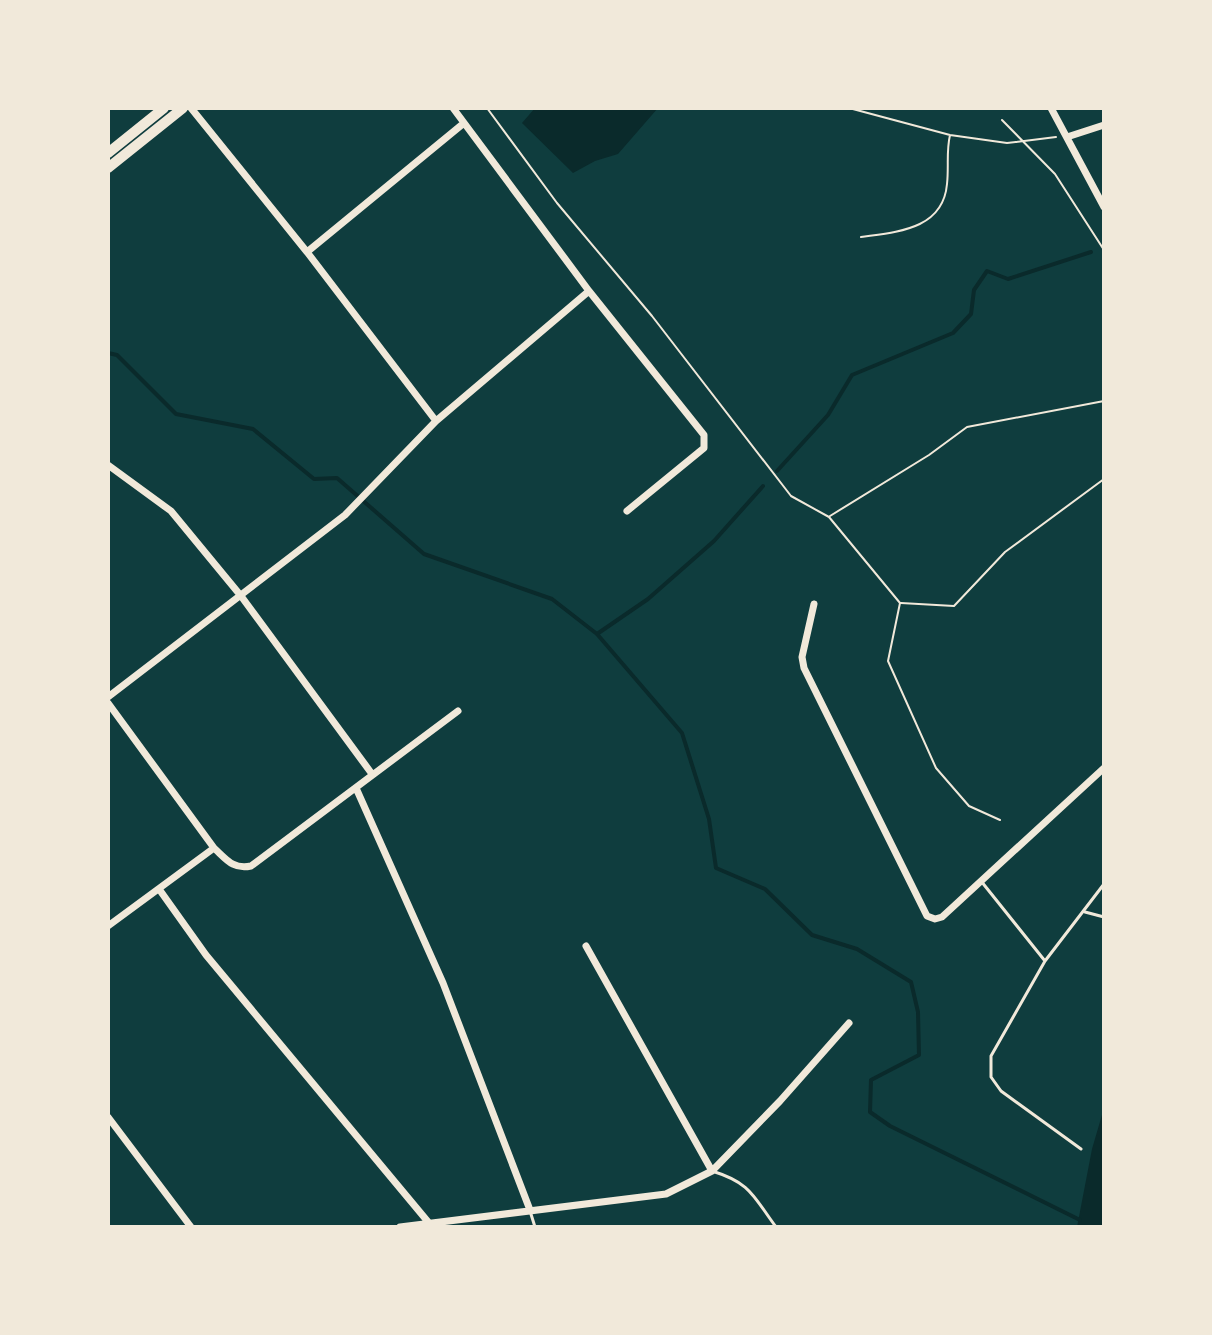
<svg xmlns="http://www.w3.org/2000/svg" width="1212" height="1335" font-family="'PT Sans Narrow',sans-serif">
<rect width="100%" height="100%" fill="#0f3d3e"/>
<!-- water -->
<path fill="#0a2a2b" d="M535 108H658L618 154 595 161 573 173 522 123Z
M1104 1108V1227H1077L1092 1149Z"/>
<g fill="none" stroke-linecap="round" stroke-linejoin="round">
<!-- stream -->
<path stroke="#0a2a2b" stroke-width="4" d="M108 353 117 355 176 414 253 429 314 479 337 478 424 554 552 599 597 634 682 733 709 819 716 868 765 889 812 935 857 949 911 982 918 1012 919 1055 871 1080 870 1112 890 1126 1080 1220
M777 471 828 415 852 375 953 333 971 314 974 290 987 271 1008 279 1091 252
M597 634 648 599 714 541 763 486"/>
<!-- path -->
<path stroke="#f1e9da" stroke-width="2" d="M487 108 557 203 652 316 791 496 829 517 900 603 888 661 936 768 969 806 1000 820
M849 108 950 135 1007 143 1056 137
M1002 120 1055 174 1104 250
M861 237C896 232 943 230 947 184 949 167 946 152 950 135
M830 516 929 455 967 427 1104 401
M901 603 954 606 1005 552 1104 479"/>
<!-- service -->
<path stroke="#f1e9da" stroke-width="3" d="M981 881 1045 961 991 1056V1077L1001 1091 1081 1149
M1085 912 1104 917
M1045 961 1104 884
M712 1171C751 1183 753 1196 776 1227
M530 1211 535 1227"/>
<!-- minor -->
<path stroke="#f1e9da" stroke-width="7" d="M191 108 307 252 436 421
M453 108 589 291 704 435V448L627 511
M1051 108 1104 207
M1067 137 1104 125
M307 252 464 123
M108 465 171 511 241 596 372 774
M814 604 802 657 804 668 927 916 935 919 942 917 1104 768
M108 697 345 515 436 421 589 291
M108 703 214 848C226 859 233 870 251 866L458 711
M356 788 443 983 530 1210
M159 889 206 955 429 1223
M108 926 214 848
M586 946 712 1171
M108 1117 191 1227
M400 1227 666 1194 712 1171 780 1101 849 1023"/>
<!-- secondary -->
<path stroke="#f1e9da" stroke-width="10" d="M108 153 164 108
M108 168 183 108"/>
</g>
<!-- border -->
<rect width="1212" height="1335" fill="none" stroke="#f1e9da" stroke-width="220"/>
</svg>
